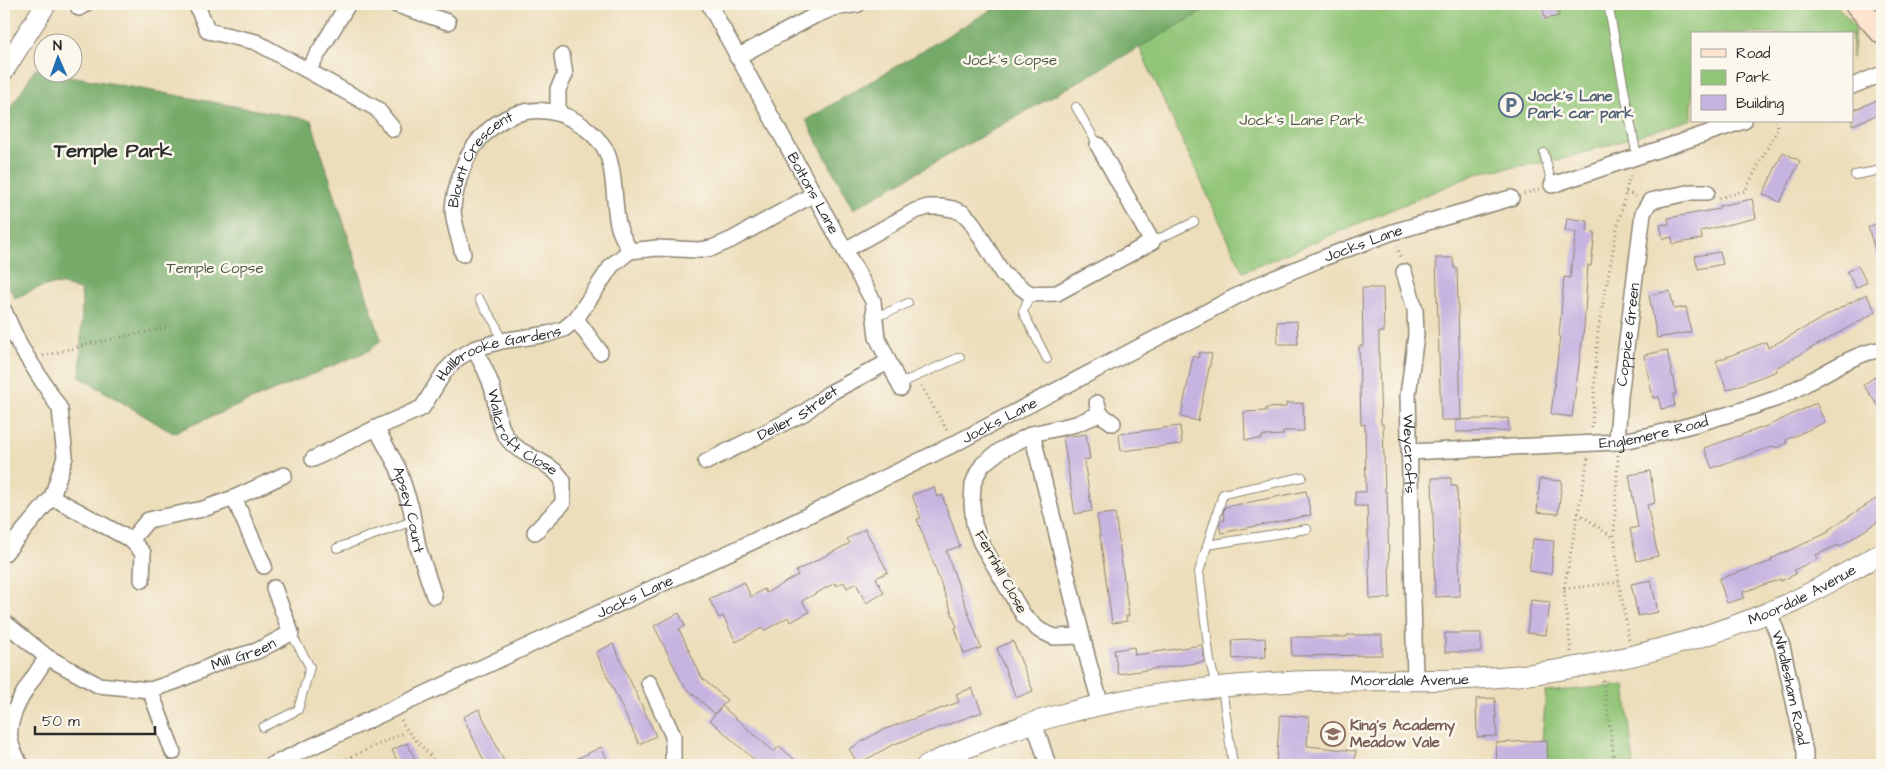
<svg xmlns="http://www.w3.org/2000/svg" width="1886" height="769" font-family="'Architects Daughter',sans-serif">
<rect width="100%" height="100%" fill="#fbf7ec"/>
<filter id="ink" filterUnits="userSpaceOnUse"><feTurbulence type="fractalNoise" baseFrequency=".02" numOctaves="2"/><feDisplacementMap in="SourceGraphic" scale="10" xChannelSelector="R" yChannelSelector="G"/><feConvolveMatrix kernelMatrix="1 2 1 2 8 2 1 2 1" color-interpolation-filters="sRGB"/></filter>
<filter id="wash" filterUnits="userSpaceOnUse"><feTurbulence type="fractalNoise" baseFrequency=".0096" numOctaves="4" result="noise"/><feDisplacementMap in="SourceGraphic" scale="20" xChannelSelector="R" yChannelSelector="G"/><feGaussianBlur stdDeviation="1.12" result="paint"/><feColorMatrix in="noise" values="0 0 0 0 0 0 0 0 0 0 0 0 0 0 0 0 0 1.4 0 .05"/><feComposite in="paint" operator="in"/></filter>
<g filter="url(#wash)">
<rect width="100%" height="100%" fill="#eddebb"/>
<!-- green -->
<path fill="#91c577" stroke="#5e7851" d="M1216 4H1835L1855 26 1852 58V34H1692V119L1560 160 1481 172 1243 272 1139 47Z
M1625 685 1634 765H1540L1546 692Z"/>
<!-- forest -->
<path fill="#74aa68" stroke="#506a4a" d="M1001 4H1216L853 209 806 120Z
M35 69 42 70V72L54 73 311 120 381 340 370 350 173 433 80 377 82 302 81 291C53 278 41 287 15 298L4 277V119Z"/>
<g id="blocks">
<!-- building -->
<path fill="#c6b3e0" d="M1542 4H1557L1559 16 1545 19Z
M1882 98V113L1852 125V111Z
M1783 152 1800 161 1780 202 1763 194Z
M1752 199 1756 218 1701 231 1702 239 1673 244 1672 237 1663 239 1660 225 1669 224 1668 218 1719 209V206Z
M1567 218 1588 221 1587 231 1595 232 1591 266 1588 265 1584 327 1572 417 1551 414 1560 336H1559L1564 277 1570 278 1576 232 1565 231Z
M1882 222V263H1879L1868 227Z
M1720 252 1723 264 1698 269 1695 256Z
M1436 258H1453L1454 268H1457L1461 420H1441Z
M1858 266 1867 282 1856 288 1847 272Z
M1362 288H1383L1384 332H1379V363L1381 424H1383L1385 492H1387L1390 598 1370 599 1367 506H1355V492H1366L1365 424 1361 425 1359 346H1363Z
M1670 291 1674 309 1686 307 1691 332 1657 338 1649 295Z
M1866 294 1876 312 1776 368 1777 371 1727 390 1716 361 1766 342 1768 348Z
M1297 321 1298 344H1278L1277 322Z
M1667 350 1676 394H1673L1675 406 1661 409 1659 397 1653 398 1644 355Z
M1200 352 1212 354 1198 421 1181 417 1193 356 1198 358Z
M1882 372V411L1863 385Z
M1286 403H1303L1304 431H1283V435L1262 436V439L1245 440 1244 412 1266 411V408L1286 407Z
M1816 403 1825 422 1786 440 1787 443 1776 448 1774 446 1712 468 1704 448 1770 425Z
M1508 418 1509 431 1456 432V420Z
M1180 426 1182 444 1121 451 1119 434Z
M1086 434 1090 459 1084 460 1092 511 1075 514 1063 437Z
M1650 471 1655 503 1647 505 1658 556 1637 561 1630 529 1638 527 1629 475Z
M1432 478H1451V486H1457L1460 596 1435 597Z
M1540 479 1562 481 1558 514 1537 512Z
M934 487 937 497 942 495 960 546 946 551 981 648 964 654 955 628 957 627 917 519 921 518 912 495Z
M1306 491 1311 515 1221 533 1219 525 1221 521 1225 520 1223 513 1225 507Z
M1882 495V519L1839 547 1838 545 1816 555 1818 559 1794 570 1796 574 1781 581V579L1743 592 1744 598 1727 603 1719 579 1772 561 1771 559 1829 532 1828 530Z
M1115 513 1129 616H1126L1127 621 1112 623 1097 515Z
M865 529 888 572 876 578 884 593 866 603 856 583 847 588 844 582 836 586 835 583 802 601 809 612 791 622 788 617 764 631 762 628 736 642 723 616 719 618 709 599 744 582 751 597 764 589 766 593 798 575 796 571 850 543 847 539Z
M1533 539 1554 541 1551 574 1529 571Z
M1651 580 1658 612 1638 616 1631 584Z
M1531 600 1550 602 1546 635 1527 633Z
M679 613 685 626 679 629 702 678 727 700 715 714 684 686 654 626Z
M1445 633H1481V652H1445Z
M1347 635H1382V655L1292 656 1291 637H1347Z
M1265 638 1266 657 1233 659 1232 640Z
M1013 641 1033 691 1016 698 997 648Z
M613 644 656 736 639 744 596 652Z
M1202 645 1204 662 1118 674 1114 650 1134 647 1135 655Z
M972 688 982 712 892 745 858 764 849 749 880 731 959 702 956 694Z
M1495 698 1497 736 1477 737 1476 699Z
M722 706 774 752 779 746 801 765H760L710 720Z
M479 709 500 753 506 765H486L463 717Z
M1280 715 1309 717 1307 746 1356 751 1354 765H1276Z
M1547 740 1548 761 1497 763 1496 743Z
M407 743 413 755 417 765H399L392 750Z
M601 747 610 765H563L587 754Z"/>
</g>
</g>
<g filter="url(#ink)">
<use href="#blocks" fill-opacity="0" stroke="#8c8473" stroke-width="1"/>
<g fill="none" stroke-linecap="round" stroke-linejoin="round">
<defs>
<path id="service" d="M1608 4 1637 157
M1076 107 1098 145
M1544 153 1552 185
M1855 175 1882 170
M1152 242 1194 222
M1030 294 1023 312 1047 359
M479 299 496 325 501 341
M874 316 886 313 908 303
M899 384 960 357
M1207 545 1307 529
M337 548 413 521
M1216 686 1210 661 1199 572 1223 494 1302 477
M1222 688 1233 765
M263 727 298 710 310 667 291 633"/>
<g id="minor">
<path d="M196 4 208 31 256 42 377 109 393 129"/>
<path d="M394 4 448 22"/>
<path id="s1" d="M709 4 873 301 877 337 901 388"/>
<path d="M79 8 85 4"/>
<path d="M737 57 814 16 833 8 858 4"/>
<path d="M308 70 348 4"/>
<path d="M1852 86 1882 74"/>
<path d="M558 113V89L565 75 562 56"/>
<path d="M1552 185 1744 121"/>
<path d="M845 250 915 211 928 207H941L953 209 963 213 971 221 1003 274 1030 294 1057 293 1152 242 1098 145"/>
<path id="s2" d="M463 254C460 240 453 223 453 209 453 201 456 191 458 183 475 112 550 83 601 143 616 160 613 202 618 224 620 234 626 243 630 251"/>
<path id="s3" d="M1404 272 1415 309 1416 335 1408 395 1415 679"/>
<path d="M4 311 20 346 60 409 65 457 52 497 4 554"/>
<path d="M576 319 600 352"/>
<path id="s4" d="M474 349C481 361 488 374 492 387 497 404 497 425 508 439 522 458 551 460 563 481V503L535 532"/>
<path d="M1097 403 1100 414 1113 423"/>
<path id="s5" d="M376 428 398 468 411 508 418 547 434 596"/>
<path d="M1032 434 1089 664 1101 705"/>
<path id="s6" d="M1617 442 1620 397 1643 213 1650 201 1692 192H1707"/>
<path id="s7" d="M1409 452 1617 442C1671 432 1724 417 1775 399 1802 389 1857 349 1882 350"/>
<path id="s8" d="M313 459 376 428 422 408 445 371 458 358 474 349 501 341 548 334 564 329 576 319 612 265 630 251 657 248 699 250 712 248 731 240 814 194"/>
<path id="s9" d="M706 462 804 413 828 394 888 362"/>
<path d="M52 497 131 540 143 553 142 580"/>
<path d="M234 498 264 566"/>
<path d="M131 540 148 520 203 509 234 498 284 475"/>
<path id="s10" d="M1769 612 1782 646 1805 752V765"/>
<path id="s11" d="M4 622 47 657 98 685 150 690 177 681 222 661 257 651 291 633 274 588"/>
<path d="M1082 636 1054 637 1039 630 1024 616 981 543 974 524 972 503 973 484 977 474 983 464 1001 450 1032 434 1076 424 1100 414"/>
<path d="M649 683 673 736V765"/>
<path d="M150 690 173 752"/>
<path d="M1034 722 1048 765"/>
<path d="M20 765C17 757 11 748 10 739 6 713 33 679 47 657"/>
<path id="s12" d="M272 765 782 528 954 444 1258 285 1323 258 1393 232 1511 198"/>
</g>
<g id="tertiary">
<path d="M4 70 46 4"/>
<path id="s13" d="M927 765C968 747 1009 729 1052 717 1129 695 1209 686 1288 682 1369 678 1451 684 1532 674 1620 662 1709 640 1790 603 1822 588 1852 569 1882 553"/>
</g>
<path id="secondary" d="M1856 4 1882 33"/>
</defs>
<!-- service casing -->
<use href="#service" stroke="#8c8473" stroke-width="10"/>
<!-- minor casing -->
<use href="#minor" stroke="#8c8473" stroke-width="18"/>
<!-- tertiary casing -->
<use href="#tertiary" stroke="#8c8473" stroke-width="22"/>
<!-- secondary casing -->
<use href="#secondary" stroke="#8c8473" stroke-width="25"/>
<!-- path -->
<path stroke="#8c8473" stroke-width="3" stroke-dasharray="1 4" stroke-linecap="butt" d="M4 23 10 28
M1626 192 1638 197
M1524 194 1540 189
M1719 198 1745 191 1778 128 1776 121
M1397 246 1401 259
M43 356 97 342 170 327
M921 386 948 432
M1592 428 1598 330 1617 228 1630 175
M1618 455 1614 533 1619 582 1629 640
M1578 513 1614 538
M1564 589 1619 582
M1571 652 1564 589 1588 458
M1603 680 1615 765
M401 720C410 739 426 746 436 765
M333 765 406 732"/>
<!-- service -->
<use href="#service" stroke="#fff" stroke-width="8"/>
<!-- minor -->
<use href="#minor" stroke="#fff" stroke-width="15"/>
<!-- tertiary -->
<use href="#tertiary" stroke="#fff" stroke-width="20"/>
<!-- secondary -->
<use href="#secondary" stroke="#fde4d0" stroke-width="22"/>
</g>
</g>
<!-- icons -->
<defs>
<symbol id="parking-ring" viewBox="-11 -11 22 22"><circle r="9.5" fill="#fbf7ec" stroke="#5c6f8a" stroke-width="1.5"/><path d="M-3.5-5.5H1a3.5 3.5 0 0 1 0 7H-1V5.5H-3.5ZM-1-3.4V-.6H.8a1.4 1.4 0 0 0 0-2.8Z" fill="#5c6f8a"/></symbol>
<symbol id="school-ring" viewBox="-11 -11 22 22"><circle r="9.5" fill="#fbf7ec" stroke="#8d6e63" stroke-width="1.5"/><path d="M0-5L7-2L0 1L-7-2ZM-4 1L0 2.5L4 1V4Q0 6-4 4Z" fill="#8d6e63"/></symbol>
</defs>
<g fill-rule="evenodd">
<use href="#parking-ring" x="1497" y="91" width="28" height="28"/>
<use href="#school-ring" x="1319" y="720" width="28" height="28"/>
</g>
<g text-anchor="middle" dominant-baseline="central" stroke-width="5" stroke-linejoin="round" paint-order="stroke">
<!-- park labels -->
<g font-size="15" fill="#4a5942" stroke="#fbf7ec">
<text x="1010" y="60">Jock's Copse</text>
<text x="1302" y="120">Jock's Lane Park</text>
<text x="215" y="268">Temple Copse</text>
</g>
<!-- service labels -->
<g font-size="15" font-weight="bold" fill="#4e5e75" stroke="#fbf7ec" text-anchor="start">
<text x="1528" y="96">Jock's Lane<tspan x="1528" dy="17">Park car park</tspan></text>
</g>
<!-- street labels -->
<g font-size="15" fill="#2b2b2b" stroke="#fbf7ec">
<text stroke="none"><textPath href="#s2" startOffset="105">Blount Crescent</textPath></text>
<text stroke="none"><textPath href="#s1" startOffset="216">Boltons Lane</textPath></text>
<text stroke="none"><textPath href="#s12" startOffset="1210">Jocks Lane</textPath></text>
<text stroke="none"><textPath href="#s6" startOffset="108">Coppice Green</textPath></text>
<text stroke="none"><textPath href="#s8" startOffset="222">Hallbrooke Gardens</textPath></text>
<text stroke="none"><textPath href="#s9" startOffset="104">Deller Street</textPath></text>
<text stroke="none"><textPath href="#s12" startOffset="805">Jocks Lane</textPath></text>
<text stroke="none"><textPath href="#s4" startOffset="100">Wallcroft Close</textPath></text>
<text stroke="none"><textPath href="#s7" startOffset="246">Englemere Road</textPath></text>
<text stroke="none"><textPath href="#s3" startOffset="184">Weycrofts</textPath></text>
<text stroke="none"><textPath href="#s5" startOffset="89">Apsey Court</textPath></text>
<text transform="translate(1001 572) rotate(61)">Fernhill Close</text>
<text stroke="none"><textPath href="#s13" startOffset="900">Moordale Avenue</textPath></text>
<text stroke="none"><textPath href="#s12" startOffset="400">Jocks Lane</textPath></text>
<text stroke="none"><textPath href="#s11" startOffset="266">Mill Green</textPath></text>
<text stroke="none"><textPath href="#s13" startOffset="495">Moordale Avenue</textPath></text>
<text stroke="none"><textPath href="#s10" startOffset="79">Windlesham Road</textPath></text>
</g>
<!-- education labels -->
<g font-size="15" font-weight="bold" fill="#785e54" stroke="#fbf7ec" text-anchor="start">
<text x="1350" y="725">King's Academy<tspan x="1350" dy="17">Meadow Vale</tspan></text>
</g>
<!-- district labels -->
<g font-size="20" font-weight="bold" fill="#2b2b2b" stroke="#fbf7ec">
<text x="113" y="151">Temple Park</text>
</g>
</g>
<!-- margin -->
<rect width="1886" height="769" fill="none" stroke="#fbf7ec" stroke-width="20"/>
<!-- legend -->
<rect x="1691" y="32" width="162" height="90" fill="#fbf7ec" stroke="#a8a59f"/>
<rect x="1701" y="49" width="25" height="8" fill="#fde4d0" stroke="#a8a59f"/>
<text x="1736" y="58" font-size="15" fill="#2b2b2b">Road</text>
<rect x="1701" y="70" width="25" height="15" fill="#91c577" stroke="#a8a59f"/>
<text x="1736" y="82" font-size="15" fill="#2b2b2b">Park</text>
<rect x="1701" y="95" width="25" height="15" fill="#c6b3e0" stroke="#a8a59f"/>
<text x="1736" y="108" font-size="15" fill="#2b2b2b">Building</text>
<!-- north arrow -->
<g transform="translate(58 58) rotate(358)"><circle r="24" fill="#fbf7ec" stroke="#a8a59f"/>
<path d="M0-4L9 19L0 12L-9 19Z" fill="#1f6fb2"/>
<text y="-8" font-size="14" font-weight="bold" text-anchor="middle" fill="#2b2b2b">N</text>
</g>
<!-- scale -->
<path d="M35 726v8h120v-8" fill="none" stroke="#2b2b2b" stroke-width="2.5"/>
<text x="42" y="726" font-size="15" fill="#2b2b2b" stroke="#fbf7ec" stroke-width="4" paint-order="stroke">50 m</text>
</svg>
